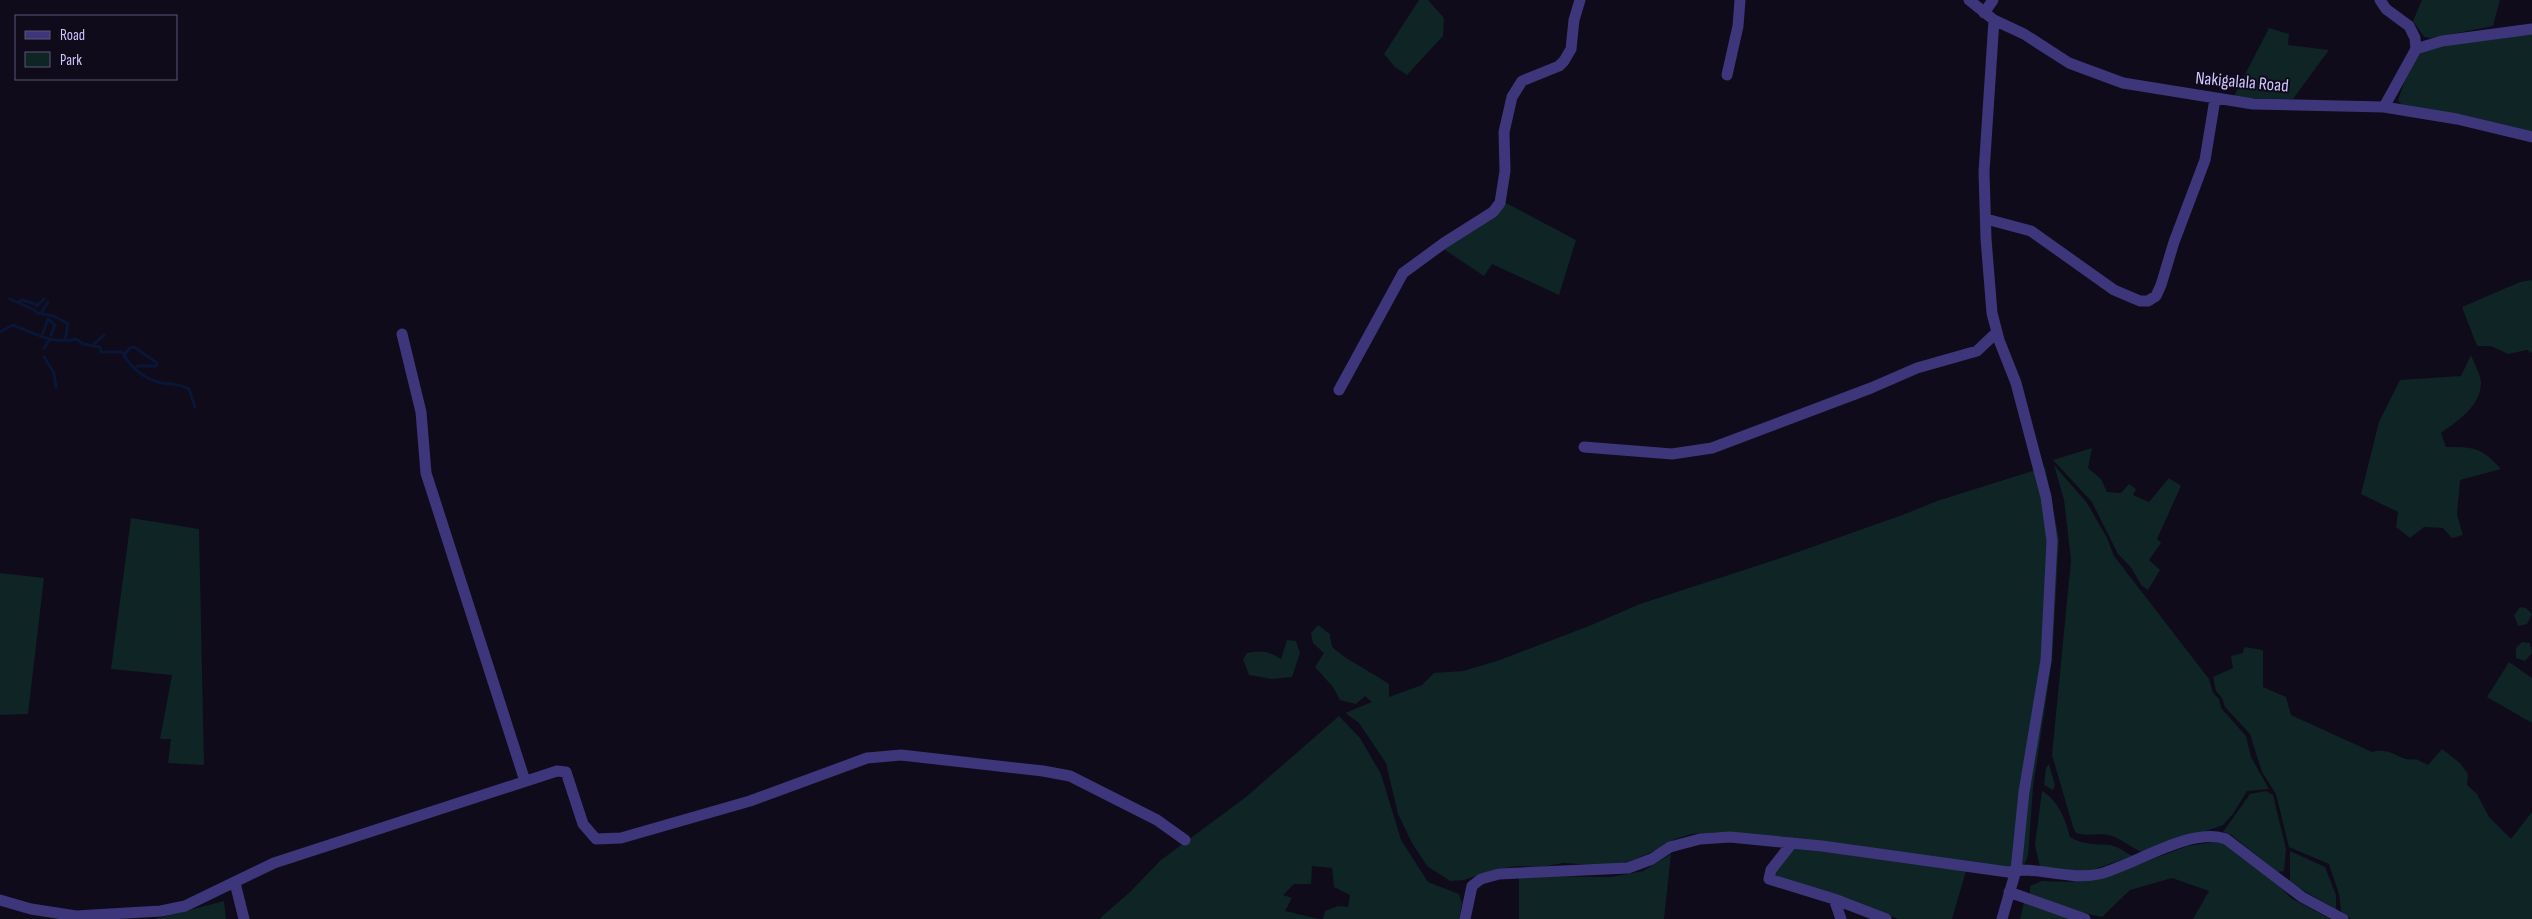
<svg xmlns="http://www.w3.org/2000/svg" width="2532" height="919" font-family="'Sofia Sans Condensed',sans-serif">
<rect width="100%" height="100%" fill="#0f0b1b"/>
<!-- green -->
<path fill="#0e2425" d="M1419 0H1428L1444 18 1443 36 1407 75 1395 67 1384 54Z
M2422 0H2500L2493 26 2431 38 2424 37 2413 21Z
M2269 28 2289 34 2288 45 2329 50 2293 99 2233 98Z
M2532 34V134L2401 104 2398 100C2403 87 2407 72 2414 61 2429 35 2504 36 2532 34Z
M1504 202 1576 240 1559 295 1492 264 1484 276 1442 248Z
M2532 280V353L2527 350 2508 354 2491 346H2477L2462 307 2520 282Z
M2471 355C2474 363 2480 374 2481 382 2482 405 2457 422 2441 433L2446 447C2474 447 2481 447 2501 469L2460 480 2457 515 2463 535 2452 538 2443 528 2424 527 2410 538 2396 527 2398 512 2361 494 2379 422 2400 380 2461 376Z
M2092 448 2088 468 2101 479 2107 492 2121 493 2129 484 2136 489 2133 495 2149 502 2169 478 2181 486 2157 539 2161 543 2149 560 2160 570 2148 590 2142 586 2130 566 2118 554 2092 502 2053 460Z
M2054 465 2087 503 2107 538 2114 556 2209 679 2213 693 2219 699 2221 708 2246 736 2251 757 2269 789 2247 791 2233 814 2223 825 2144 853C2133 849 2123 840 2112 836 2099 832 2089 837 2076 833L2073 827 2052 755 2071 560 2064 500Z
M2045 467 2059 539 2052 660 2033 787 2028 856 2024 865 2012 868 1721 832 1692 834 1675 839 1655 851 1623 864 1608 866 1564 863 1541 867 1518 866 1497 869 1464 880 1450 881 1427 866 1412 843 1398 814 1386 763 1359 723 1345 713 1372 702 1365 696 1356 704 1340 700 1333 687 1315 667 1324 653 1313 643 1311 633 1318 625 1330 634C1330 637 1331 642 1332 646 1336 654 1378 676 1389 684V697L1422 685 1434 673 1463 671 1497 661 1589 626 1640 604 1781 558 1905 514 1937 501Z
M131 518 199 529 204 765 168 763 171 739H160L172 675 111 669Z
M0 573 44 578 28 714 0 715Z
M2520 607 2526 608 2532 614 2527 624 2518 626 2514 615Z
M1287 640 1296 641 1300 653 1292 677 1272 679 1249 675 1243 659 1247 653C1261 650 1269 651 1281 659Z
M2522 642 2530 643 2532 653 2525 661 2516 658V648Z
M2244 647 2263 650V687L2286 697 2291 715 2372 752C2394 746 2399 763 2416 759L2428 765 2442 749 2460 763 2468 774 2467 785 2477 794 2489 817 2511 839 2532 812V919H2351L2341 911 2339 894 2329 864 2289 847 2276 794 2262 772 2250 734 2225 707 2222 698 2216 691 2213 677 2233 668 2231 656 2243 653Z
M2509 662 2532 678V723L2487 697Z
M1339 716 1360 738 1381 774 1401 840 1428 882 1459 894 1462 903 1459 919H1323L1325 911 1338 906 1348 907 1350 895 1334 887 1332 868 1312 866 1311 884H1294L1283 895 1292 898 1285 911 1319 919H1099L1130 892 1161 860 1246 797Z
M2049 764 2055 785 2053 790 2044 785 2046 768Z
M2042 791C2058 800 2066 820 2070 837 2082 845 2097 844 2110 845 2118 846 2126 853 2133 856L2086 872 2040 867 2035 845Z
M2266 791 2273 795 2286 849 2284 871 2278 872 2230 834 2223 832 2250 794Z
M2213 842 2227 844 2266 873 2291 898 2330 919H2193L2209 891 2172 878 2130 890 2102 917 2076 911 2030 894V886L2042 881 2069 882 2101 878 2188 846Z
M1794 847 1966 871 1952 919H1899L1774 876Z
M2290 851 2325 867 2336 895V909L2290 883Z
M1671 854 1664 919H1519V876L1611 877 1643 871Z
M224 901 226 919H155Z
M2024 902 2070 919H2020Z"/>
<g fill="none" stroke-linecap="round" stroke-linejoin="round">
<!-- stream -->
<path stroke="#091636" stroke-width="3" d="M10 299 34 310 37 313 54 316 68 324 65 341
M18 302 23 300 38 305
M37 306 44 299
M41 313 48 302
M0 332 13 325C34 333 52 345 76 339L83 344 100 347 101 352H122C131 368 143 379 162 383 174 385 177 383 189 389L195 407
M43 333 48 319 55 325 51 335
M93 345 104 335
M44 348 49 340
M124 355 130 348 134 347 157 363 156 366H138L134 369
M44 357 54 373 56 387"/>
<!-- minor -->
<path stroke="#3d367a" stroke-width="11" d="M1969 0 1994 20 2024 34 2069 63 2123 83 2253 104 2384 107 2457 119 2532 137
M2380 0 2386 9 2409 26 2415 38 2416 49 2384 107
M1984 13 1993 0
M1994 20 1984 172 1986 239 1992 313 1999 340 2016 383 2046 497 2052 541 2046 660 2024 792 2016 870 2002 919
M2416 49 2442 41 2532 29
M1727 75 1738 26 1740 0
M1986 219 2031 231 2114 290 2140 301H2148L2156 296 2161 285 2174 242 2205 160 2215 99
M402 334 421 412 426 473 525 781
M1339 390 1403 273 1444 243 1493 212 1500 203 1505 171 1504 132 1512 97 1522 81 1559 66 1564 61 1571 49 1574 20 1580 0
M1584 447 1672 454 1712 448 1871 388 1917 368 1977 351 1997 332
M1792 843 1771 870 1769 879 1834 899 1886 919
M235 883 244 919
M2009 892 2085 919
M1834 899 1841 919
M0 900 31 909 76 916 161 911 185 906 274 863 557 771 566 772 583 824 596 839 621 838 750 801 867 758 901 755 1043 771 1070 776 1157 820 1185 840
M1465 919 1472 886 1481 879 1499 874 1628 868 1652 859 1670 847 1700 839 1730 837 1822 846 2008 872C2034 865 2069 881 2099 874 2135 865 2191 826 2226 839L2302 897 2343 919"/>
</g>
<g text-anchor="middle" dominant-baseline="central" stroke-width="4" stroke-linejoin="round" paint-order="stroke">
<!-- street labels -->
<g font-size="18" fill="#d0c6fe" stroke="#0f0b1b">
<text transform="translate(2242 82) rotate(5)">Nakigalala Road</text>
</g>
</g>
<!-- legend -->
<rect x="15" y="15" width="162" height="65" fill="#0f0b1b" stroke="#5c5676"/>
<rect x="25" y="31" width="25" height="8" fill="#3d367a" stroke="#5c5676"/>
<text x="60" y="40" font-size="15" fill="#d0c6fe">Road</text>
<rect x="25" y="52" width="25" height="15" fill="#0e2425" stroke="#5c5676"/>
<text x="60" y="65" font-size="15" fill="#d0c6fe">Park</text>
</svg>
